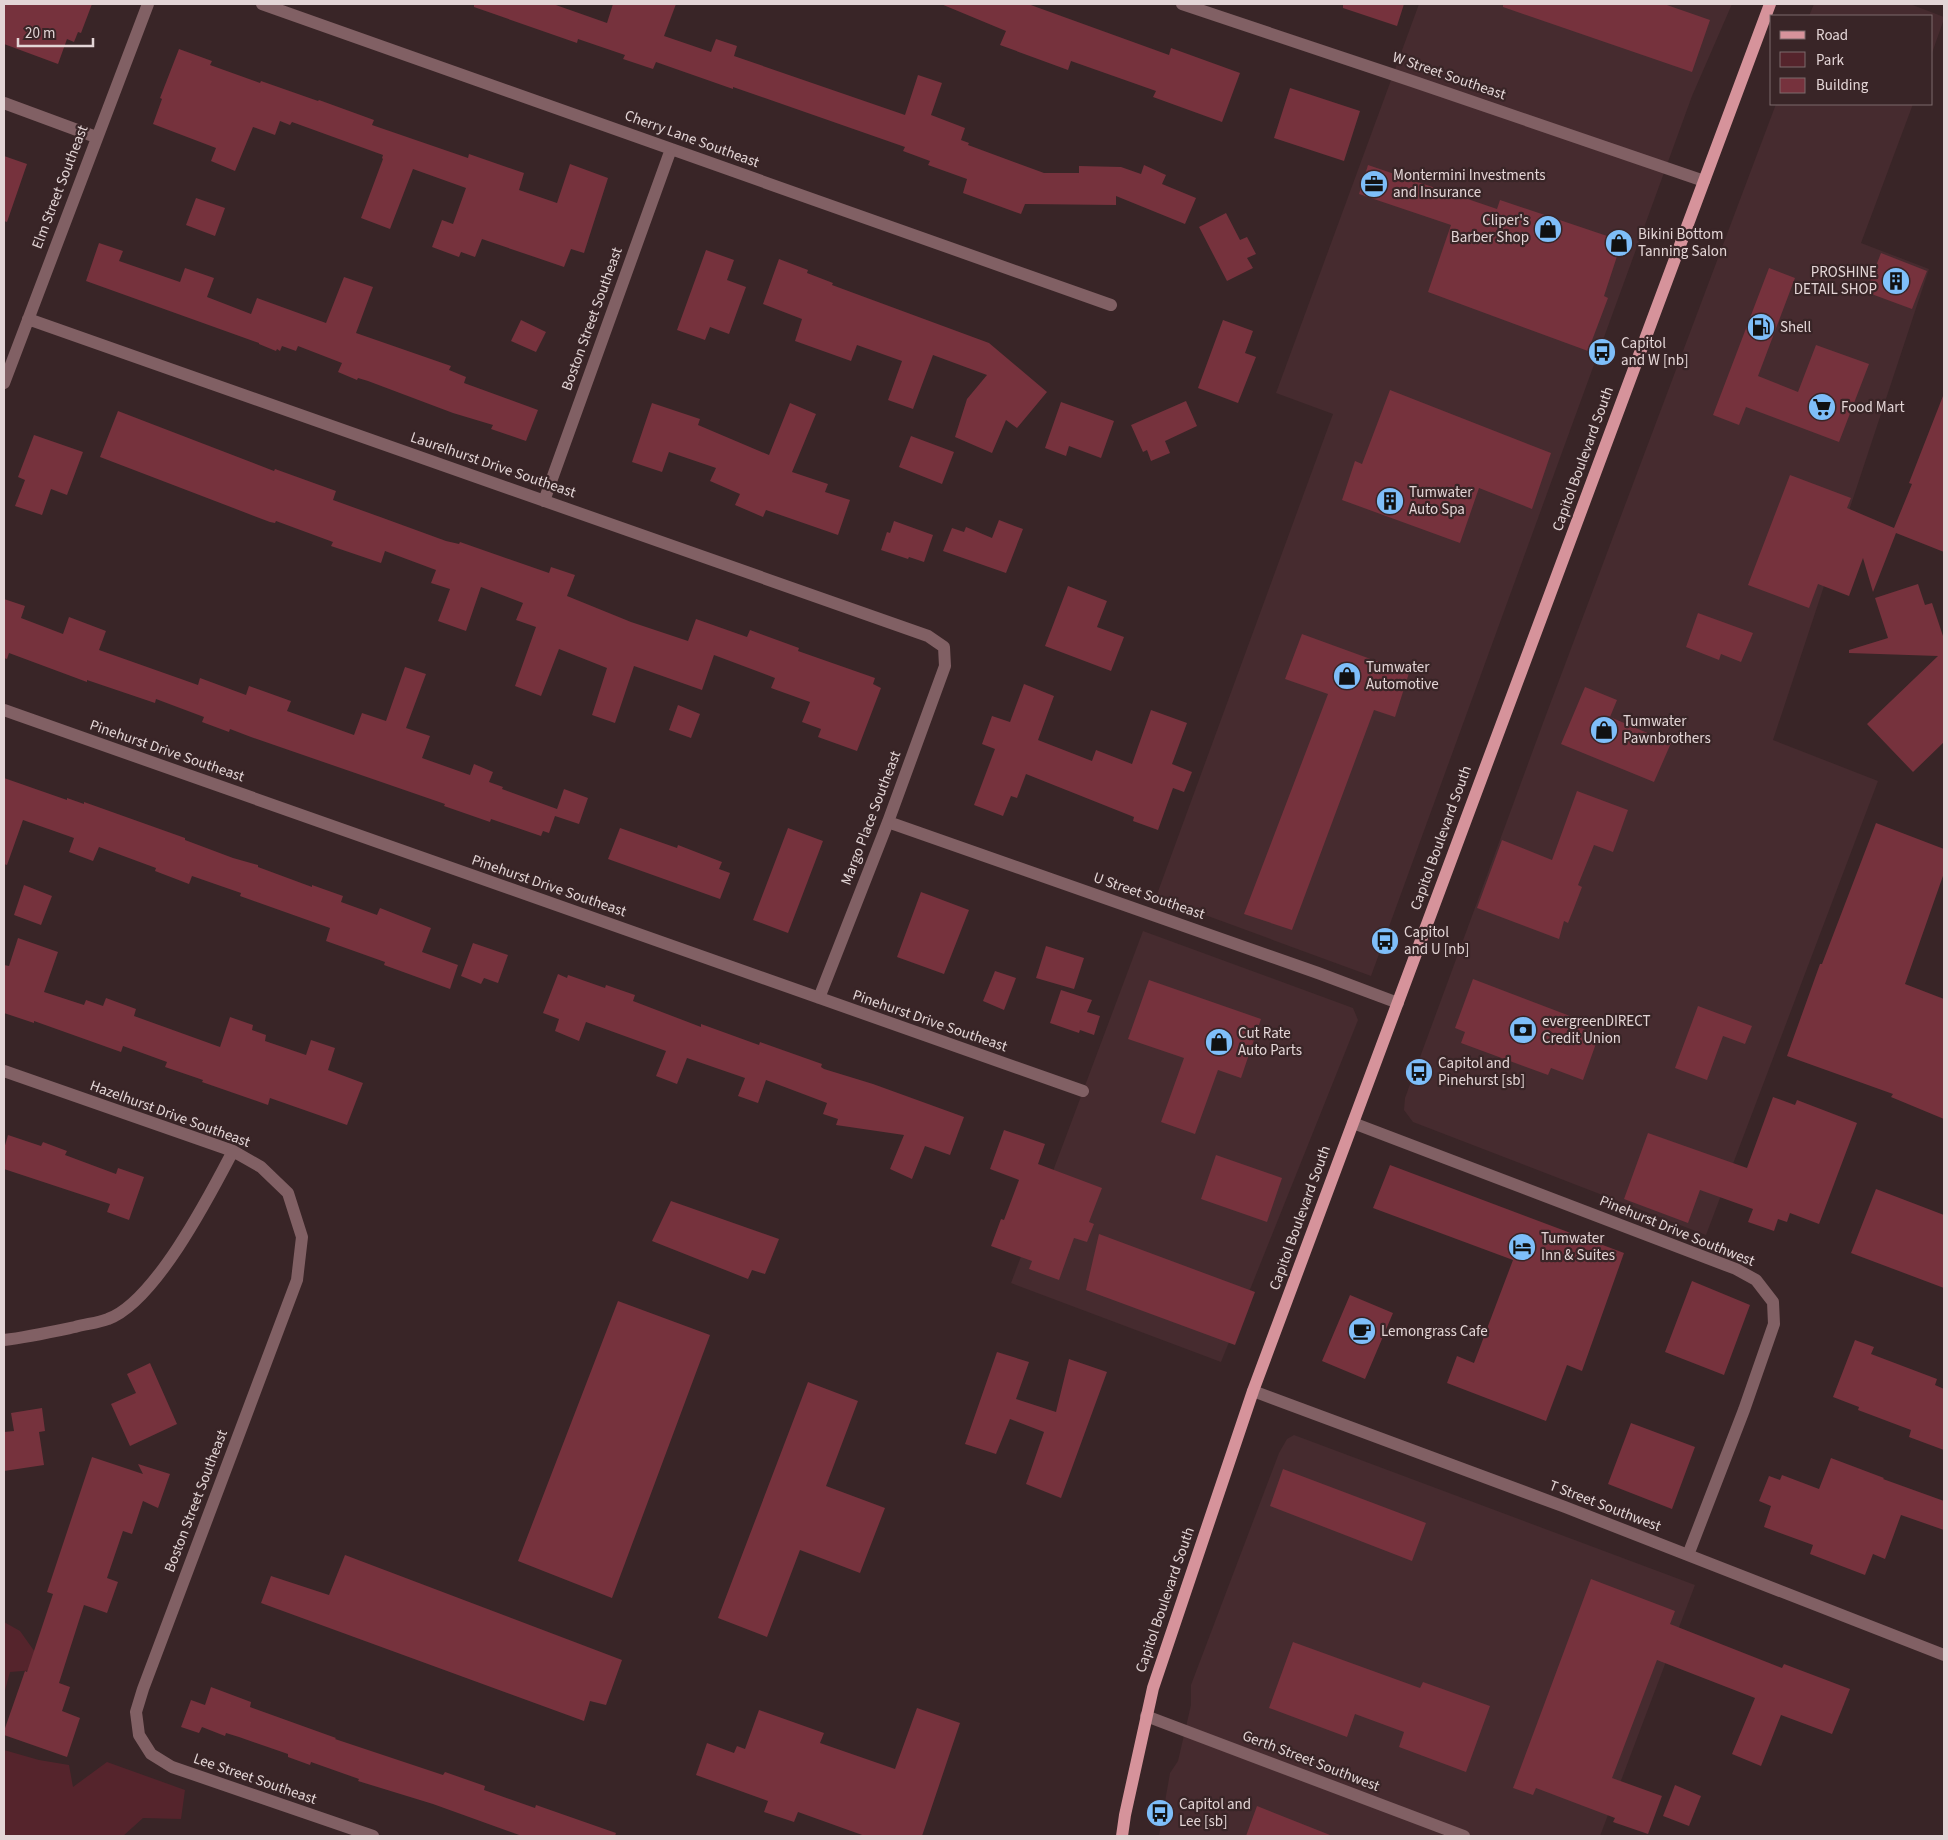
<svg xmlns="http://www.w3.org/2000/svg" width="1948" height="1840" font-family="'Source Sans 3',sans-serif">
<rect width="100%" height="100%" fill="#392527"/>
<!-- built -->
<path fill="#462b2f" d="M1419 4H1732L1692 96 1371 976 1156 897 1333 414 1276 393Z
M1814 4H1910L1944 17V19L1932 53V16H1809Z
M1776 104H1913L1861 243 1929 269 1773 740 1878 781 1706 1235 1413 1122 1404 1110 1405 1098 1543 723Z
M1143 931 1353 1008 1358 1020 1221 1362 1011 1283Z
M1294 1435 1695 1585 1600 1836H1159L1170 1773 1178 1761 1191 1705V1685L1279 1453 1287 1439Z"/>
<!-- green -->
<path fill="#55242c" d="M4 1622 20 1631 47 1669 10 1672 4 1694Z
M4 1750 39 1760 69 1765 73 1787 107 1762 185 1790 181 1819 143 1818 123 1836H4Z"/>
<!-- building -->
<path fill="#76323d" d="M4 4H92L81 33 78 32 74 42 67 39 58 64 4 44Z
M474 4H553L607 23 613 4H676L664 36 711 52 716 39 737 46 734 56 905 115 918 75 942 83 931 115 965 128 961 140 969 143 968 145 1044 173H1079V166L1121 167 1141 174 1144 165 1166 175 1162 184 1196 198 1185 224 1116 196V205L1025 204 1021 214 963 193 967 179 928 165 930 161 903 151 905 147 733 87V89L656 62 653 69 623 59 625 55 578 39 577 43 474 7Z
M941 4H1028L1169 55 1171 48 1240 73 1222 122 1153 97 1156 91 1071 61 1068 70 1000 45 1006 31Z
M1343 4H1404L1397 26 1343 8Z
M1503 4H1664L1710 20 1692 72 1503 7Z
M179 49 212 61 210 65 260 83 261 81 318 101 319 100 374 120 372 125 468 158 469 154 524 173 519 190 557 203 570 164 608 178 584 253 571 249 564 267 482 239 475 257 461 252 459 257 432 247 442 220 453 224 466 188 413 169 390 229 361 218 383 159 382 158 383 155 292 122 290 125 280 121 275 135 253 127 235 171 211 161 216 148 153 124 162 99 160 98Z
M1290 88 1360 111 1344 161 1274 138Z
M4 156 27 164 7 222 4 221Z
M1368 165 1497 209 1500 200 1622 241 1604 296 1608 298 1588 351 1428 292 1451 225 1359 194Z
M196 198 225 208 215 236 186 225Z
M1226 213 1240 240 1247 237 1256 254 1247 258 1253 268 1227 281 1199 227Z
M99 243 123 251 119 261 180 282 185 268 214 278 207 297 251 314 257 298 326 323 344 277 373 287 356 333 451 366 449 370 466 377 464 383 538 410 526 441 491 429 493 425 453 413 368 381 358 378 357 380 338 372 342 363 298 346 296 351 282 346 280 351 277 349 276 351 259 344V343L86 281Z
M706 250 734 260 727 280 746 287 729 334 710 327 705 340 677 330Z
M1881 253 1927 271 1912 309 1866 292Z
M779 259 808 270 807 273 833 283 832 285 989 343 1047 392 1017 428 1006 420 992 453 955 437 967 399 987 375 933 355 913 409 888 400 902 361 857 345 851 361 795 341 802 319 763 304Z
M1769 268 1795 278 1758 376 1798 392 1816 345 1869 364 1839 442 1746 407 1739 425 1713 415Z
M521 320 546 332 536 352 511 341Z
M1223 320 1253 331 1245 353 1256 357 1238 403 1198 388Z
M1390 390 1551 453 1532 509 1479 488 1460 543 1342 500 1355 461 1362 464Z
M1943 396H1944V552L1896 533 1873 592 1863 558 1849 596 1818 584 1809 608 1748 585 1790 475 1851 498 1847 508 1894 528 1912 484 1909 483Z
M1186 401 1197 426 1165 441 1170 453 1151 461 1147 450 1143 452 1131 425Z
M1061 402 1114 421 1101 458 1069 446 1066 456 1045 448Z
M652 403 700 419 698 425 769 455 790 403 816 414 792 472 828 484 825 492 850 500 838 535 766 510 763 517 735 505 740 494 710 481 716 468 669 452 662 472 632 462Z
M118 411 274 471 275 469 336 491 333 500 383 518 446 541 459 544 460 542 549 573 551 567 575 575 567 596 631 622 688 641 696 619 747 637 750 630 799 648 798 651 875 678 873 684 881 688 857 751 818 737 821 729 802 722 810 702 771 688 775 678 714 655 702 690 634 666 615 723 592 715 607 668 559 649 541 696 515 686 536 627 516 620 523 603 481 587 466 631 438 621 450 589 431 583 436 570 385 551 381 563 331 546 333 542 276 521 275 523 270 522 100 457Z
M34 435 83 452 67 495 51 489 42 515 15 506 25 480 18 477Z
M911 436 954 452 942 484 899 467Z
M999 520 1023 529 1006 573 943 551 952 528 964 532 966 527 992 538Z
M894 521 933 535 924 562 909 557 908 559 881 550 887 532 890 533Z
M1918 584 1925 605 1932 603 1944 639V742L1913 772 1867 724 1938 656 1849 653V650L1888 638 1875 598Z
M1068 586 1107 601 1097 627 1124 637 1111 671 1045 646Z
M4 599 25 606 21 618 63 634 69 617 106 631 99 650 198 685 200 678 246 695 249 686 291 701 287 711 354 735 362 713 386 721 405 667 426 674 406 728 430 736 422 758 470 775 474 764 493 772 489 782 503 787 502 789 557 809 564 789 588 798 579 824 555 816 549 833 543 831 541 836 491 819 490 822 444 806 445 804 251 737 230 729 229 732 202 722 204 717 156 699 155 703 87 680V682L9 653 7 659 4 658Z
M1698 613 1753 633 1741 662 1721 654 1719 660 1686 647Z
M1302 634 1409 673 1395 717 1374 710 1292 930 1244 914 1328 694 1285 679Z
M1024 684 1054 696 1038 740 1092 761 1096 750 1132 764 1151 710 1187 723 1172 764 1192 772 1184 792 1173 788 1158 830 1133 821 1134 817 1026 774 1017 798 1011 796 1003 816 974 805 995 749 982 744 992 716 1010 722Z
M1585 687 1617 700 1610 717 1671 743 1654 782 1561 744Z
M678 705 700 714 691 738 669 730Z
M4 778 67 800V798L84 804V802L185 838V840L233 858 258 865V867L312 887V885L343 896 341 902 377 915 380 908 431 928 422 952 458 965 450 989 384 965 385 962 326 941 330 928 240 896 241 893 192 876 189 884 155 871 156 868 99 847 93 861 69 852 74 838 23 820 7 865 4 864Z
M1577 791 1628 810 1613 852 1594 845 1578 885 1582 887 1574 908 1568 923 1564 921 1559 939 1477 908 1502 840 1552 860Z
M1876 823 1944 849V873L1905 984 1944 999V1119L1891 1097 1893 1094 1787 1056 1820 964H1822Z
M620 828 677 848 678 845 722 862 719 869 730 873 720 899 608 859Z
M788 828 823 841 788 933 753 920Z
M24 885 52 896 41 925 14 915Z
M921 892 969 910 944 974 897 957Z
M18 938 58 952 44 992 84 1005 86 1000 103 1006 106 998 136 1009 134 1016 220 1047 230 1017 253 1025 252 1030 266 1035 265 1041 306 1055 311 1040 335 1048 328 1070 363 1083 347 1125 270 1098 268 1105 202 1082 203 1080 165 1067 167 1062 123 1046 121 1052 34 1021V1023L4 1013V965L9 966Z
M473 943 508 955 498 983 484 978 481 984 461 976Z
M1046 946 1084 958 1074 989 1036 978Z
M995 971 1016 978 1004 1010 983 1001Z
M558 974 567 978 568 975 605 988 606 985 635 995 633 1001 701 1027V1024L759 1045 760 1042 822 1064 821 1067 824 1069 873 1084 964 1117 950 1155 925 1146 912 1179 890 1169 904 1135 836 1125 838 1119 823 1114 827 1103 766 1080 758 1103 738 1096 745 1078 687 1058 677 1084 656 1076 666 1051 586 1022 579 1041 555 1031 559 1019 543 1013Z
M1473 979 1570 1016 1568 1023 1599 1035 1583 1080 1551 1068 1548 1075 1461 1043 1465 1032 1455 1028Z
M1149 980 1261 1019 1241 1078 1218 1070 1195 1134 1161 1122 1184 1058 1128 1039Z
M1061 990 1092 1000 1087 1012 1100 1016 1094 1035 1080 1030 1079 1033 1050 1023Z
M1698 1006 1752 1026 1745 1044 1723 1036 1707 1080 1675 1068Z
M1773 1097 1795 1105 1797 1100 1857 1123 1819 1224 1790 1213 1787 1222 1778 1219 1774 1231 1748 1222 1753 1209 1700 1190 1688 1223 1624 1199 1648 1133 1747 1168Z
M1004 1130 1045 1144 1038 1164 1102 1188 1089 1222 1094 1224 1087 1242 1074 1238 1059 1280 1029 1269 1032 1261 991 1246 1001 1219 1004 1220 1019 1180 990 1169Z
M8 1135 41 1146 43 1142 67 1151 65 1155 116 1174 118 1168 144 1177 129 1220 107 1212 110 1204 4 1169V1149Z
M1216 1155 1282 1178 1267 1222 1201 1199Z
M1390 1165 1624 1253 1582 1371 1567 1365 1546 1421 1447 1383 1457 1356 1474 1363 1513 1260 1373 1208Z
M1876 1189 1944 1215V1288L1851 1253Z
M671 1201 779 1239 765 1274 752 1270 748 1279 652 1241Z
M1099 1234 1255 1292 1235 1345 1086 1290Z
M1692 1281 1750 1305 1724 1375 1665 1352Z
M1350 1295 1393 1313 1365 1379 1322 1361Z
M618 1301 710 1335 612 1598 518 1561Z
M1855 1340 1874 1347 1871 1354 1937 1379 1935 1385 1944 1389V1450L1909 1437 1911 1430 1858 1410 1859 1407 1833 1397Z
M997 1352 1029 1362 1016 1399 1056 1412 1069 1359 1107 1372 1061 1498 1026 1484 1044 1432 1010 1419 996 1454 965 1444Z
M150 1363 177 1424 130 1446 111 1404 136 1393 127 1374Z
M808 1382 858 1401 826 1486 885 1508 860 1573 800 1550 767 1637 718 1618Z
M42 1408 45 1431 39 1432 44 1465 4 1471V1432L14 1431 11 1413Z
M1631 1423 1695 1447 1672 1509 1608 1484Z
M92 1457 143 1474 138 1464 170 1474 158 1508 143 1501 132 1534 123 1531 107 1578 118 1582 107 1613 84 1605 59 1683 70 1687 62 1711 80 1718 67 1757 4 1735V1731L25 1671 27 1672 53 1594 47 1592Z
M1831 1458 1884 1478 1883 1479 1944 1501V1530L1901 1515 1885 1559 1873 1554 1865 1575 1810 1554 1813 1545 1764 1527 1771 1506 1759 1501 1769 1476 1780 1480 1782 1475 1819 1489Z
M1283 1469 1426 1523 1412 1561 1270 1506Z
M345 1555 622 1660 606 1705 590 1701 584 1721 261 1603 271 1576 329 1595Z
M1591 1579 1675 1611 1670 1624 1782 1668 1784 1664 1850 1689 1832 1734 1781 1715 1761 1766 1732 1754 1755 1698 1657 1660 1612 1778 1662 1796 1648 1834 1613 1822 1615 1818 1536 1788 1533 1795 1513 1788Z
M1293 1642 1420 1688 1423 1682 1490 1706 1466 1772 1399 1747 1404 1732 1355 1714 1347 1737 1269 1708Z
M211 1687 251 1702 250 1707 336 1738 335 1739 443 1775 445 1772 485 1786 484 1790 535 1808 536 1805 616 1833 615 1836H522L433 1804 358 1781 359 1779 311 1762 310 1765 288 1757V1754L239 1737 226 1733 225 1736 202 1727 199 1733 181 1727 191 1700 205 1705Z
M917 1708 960 1723 922 1836H865L798 1812 794 1822 764 1812 768 1801 696 1775 707 1743 734 1753 737 1746 745 1749 759 1710 824 1733 820 1743 895 1769Z
M1675 1785 1701 1796 1689 1826 1663 1816Z
M1257 1806 1330 1835V1836H1246Z"/>
<g fill="none" stroke-linecap="round" stroke-linejoin="round">
<!-- minor -->
<path stroke="#816064" stroke-width="12" d="M262 4 1111 305
M1182 4 1415 82 1704 181
M4 103 96 137
M28 319 928 636 944 647 945 666 888 822 819 998
M4 383 148 4
M544 501 671 149
M4 710 1083 1091
M888 822 1318 973 1398 1003
M4 1071 233 1151 261 1167 288 1193 302 1237 297 1280 143 1689 136 1712 139 1735 151 1754 172 1767 373 1836
M1353 1123 1736 1269 1756 1280 1773 1302 1774 1324 1744 1410 1688 1555
M4 1340C28 1337 51 1332 75 1327 85 1324 98 1323 108 1319 155 1302 210 1195 233 1151
M1253 1391 1565 1507 1944 1655
M1146 1716 1464 1836"/>
<!-- major -->
<path stroke="#d6939b" stroke-width="12" d="M1122 1836 1125 1815 1153 1688 1253 1391 1770 4"/>
</g>
<!-- icons -->
<defs>
<symbol id="office-disc" viewBox="-11 -11 22 22"><circle r="9.5" fill="#7ebef9" stroke="#392527"/><path d="M-6-3h4V-5.5h4V-3h4V5H-6ZM-1-4.5V-3h2v-1.5ZM-6 0V1H6V0Z" fill="#111"/></symbol>
<symbol id="shop-disc" viewBox="-11 -11 22 22"><circle r="9.5" fill="#7ebef9" stroke="#392527"/><path d="M-5-2.5h2.3a2.7 3.5 0 0 1 5.4 0H5L5.5 6h-11ZM-1.5-2.5h3a1.5 2.3 0 0 0-3 0Z" fill="#111"/></symbol>
<symbol id="building-disc" viewBox="-11 -11 22 22"><circle r="9.5" fill="#7ebef9" stroke="#392527"/><path d="M-4-6H4V6H1V3H-1V6H-4ZM-2.5-4.3h1.7v1.8h-1.7ZM.8-4.3h1.7v1.8H.8ZM-2.5-1h1.7V.8h-1.7ZM.8-1h1.7V.8H.8Z" fill="#111"/></symbol>
<symbol id="fuel-disc" viewBox="-11 -11 22 22"><circle r="9.5" fill="#7ebef9" stroke="#392527"/><path d="M-5.5-6h7V0h2V4h1.3V-2.5L3-4.5l.8-.8L6-3V5H2.5V1h-1V6h-7ZM-4.2-4.7v3.2H.2V-4.7Z" fill="#111"/></symbol>
<symbol id="bus-disc" viewBox="-11 -11 22 22"><circle r="9.5" fill="#7ebef9" stroke="#392527"/><path d="M-5-6H5V4H4V6H2V4H-2V6H-4V4H-5ZM-3.5-4V0h7V-4ZM-3.5 1.2v1.5H-2V1.2ZM2 1.2v1.5H3.5V1.2Z" fill="#111"/></symbol>
<symbol id="supermarket-disc" viewBox="-11 -11 22 22"><circle r="9.5" fill="#7ebef9" stroke="#392527"/><path d="M-6-5.5h2.5l.6 2H6L4.5 2H-2.5L-4.4-4H-6ZM-1.5 3.2a1.3 1.3 0 1 0 .1 0ZM3 3.2a1.3 1.3 0 1 0 .1 0Z" fill="#111"/></symbol>
<symbol id="bank-disc" viewBox="-11 -11 22 22"><circle r="9.5" fill="#7ebef9" stroke="#392527"/><path d="M-6-4H6V4H-6ZM0-2.3a2.3 2.3 0 1 0 0 4.6a2.3 2.3 0 1 0 0-4.6Z" fill="#111"/></symbol>
<symbol id="hotel-disc" viewBox="-11 -11 22 22"><circle r="9.5" fill="#7ebef9" stroke="#392527"/><path d="M-6-4.5h1.5V1H6V5H4.5V3h-9V5H-6ZM-4 0a1.8 1.8 0 1 1 3.6 0ZM.5 0V-2.5h3Q6-2.5 6 0Z" fill="#111"/></symbol>
<symbol id="cafe-disc" viewBox="-11 -11 22 22"><circle r="9.5" fill="#7ebef9" stroke="#392527"/><path d="M-5.5-4.5H6V0H3Q3 3.5 0 3.5H-2.5Q-5.5 3.5-5.5 0ZM3-3.2v2h1.7v-2ZM-6 4.5H4V6H-6Z" fill="#111"/></symbol>
</defs>
<g fill-rule="evenodd">
<use href="#office-disc" x="1358" y="168" width="32" height="32"/>
<use href="#shop-disc" x="1532" y="213" width="32" height="32"/>
<use href="#shop-disc" x="1603" y="227" width="32" height="32"/>
<use href="#building-disc" x="1880" y="265" width="32" height="32"/>
<use href="#fuel-disc" x="1745" y="311" width="32" height="32"/>
<use href="#bus-disc" x="1586" y="336" width="32" height="32"/>
<use href="#supermarket-disc" x="1806" y="391" width="32" height="32"/>
<use href="#building-disc" x="1374" y="485" width="32" height="32"/>
<use href="#shop-disc" x="1331" y="660" width="32" height="32"/>
<use href="#shop-disc" x="1588" y="714" width="32" height="32"/>
<use href="#bus-disc" x="1369" y="925" width="32" height="32"/>
<use href="#bank-disc" x="1507" y="1014" width="32" height="32"/>
<use href="#shop-disc" x="1203" y="1026" width="32" height="32"/>
<use href="#bus-disc" x="1403" y="1056" width="32" height="32"/>
<use href="#hotel-disc" x="1506" y="1231" width="32" height="32"/>
<use href="#cafe-disc" x="1346" y="1315" width="32" height="32"/>
<use href="#bus-disc" x="1144" y="1797" width="32" height="32"/>
</g>
<g text-anchor="middle" dominant-baseline="central" stroke-width="4.5" stroke-linejoin="round" paint-order="stroke">
<!-- street labels -->
<g font-size="15" fill="#e3d5d6" stroke="#392527">
<text transform="translate(1449 76) rotate(19)">W Street Southeast</text>
<text transform="translate(692 139) rotate(20)">Cherry Lane Southeast</text>
<text transform="translate(60 187) rotate(-69)">Elm Street Southeast</text>
<text transform="translate(592 319) rotate(-70)">Boston Street Southeast</text>
<text transform="translate(1583 459) rotate(-70)">Capitol Boulevard South</text>
<text transform="translate(493 465) rotate(19)">Laurelhurst Drive Southeast</text>
<text transform="translate(167 751) rotate(19)">Pinehurst Drive Southeast</text>
<text transform="translate(871 818) rotate(-69)">Margo Place Southeast</text>
<text transform="translate(1441 838) rotate(-70)">Capitol Boulevard South</text>
<text transform="translate(549 886) rotate(19)">Pinehurst Drive Southeast</text>
<text transform="translate(1149 896) rotate(19)">U Street Southeast</text>
<text transform="translate(930 1021) rotate(19)">Pinehurst Drive Southeast</text>
<text transform="translate(170 1114) rotate(20)">Hazelhurst Drive Southeast</text>
<text transform="translate(1300 1218) rotate(-70)">Capitol Boulevard South</text>
<text transform="translate(1677 1231) rotate(22)">Pinehurst Drive Southwest</text>
<text transform="translate(196 1501) rotate(-69)">Boston Street Southeast</text>
<text transform="translate(1605 1506) rotate(21)">T Street Southwest</text>
<text transform="translate(1165 1600) rotate(-71)">Capitol Boulevard South</text>
<text transform="translate(1311 1761) rotate(21)">Gerth Street Southwest</text>
<text transform="translate(255 1779) rotate(19)">Lee Street Southeast</text>
</g>
<!-- poi labels -->
<g font-size="15" fill="#e3d5d6" stroke="#392527" text-anchor="start">
<text x="1393" y="175">Montermini Investments<tspan x="1393" dy="17">and Insurance</tspan></text>
<text x="1529" y="220" text-anchor="end">Cliper's<tspan x="1529" dy="17">Barber Shop</tspan></text>
<text x="1638" y="234">Bikini Bottom<tspan x="1638" dy="17">Tanning Salon</tspan></text>
<text x="1877" y="272" text-anchor="end">PROSHINE<tspan x="1877" dy="17">DETAIL SHOP</tspan></text>
<text x="1780" y="327">Shell</text>
<text x="1621" y="343">Capitol<tspan x="1621" dy="17">and W [nb]</tspan></text>
<text x="1841" y="407">Food Mart</text>
<text x="1409" y="492">Tumwater<tspan x="1409" dy="17">Auto Spa</tspan></text>
<text x="1366" y="667">Tumwater<tspan x="1366" dy="17">Automotive</tspan></text>
<text x="1623" y="721">Tumwater<tspan x="1623" dy="17">Pawnbrothers</tspan></text>
<text x="1404" y="932">Capitol<tspan x="1404" dy="17">and U [nb]</tspan></text>
<text x="1542" y="1021">evergreenDIRECT<tspan x="1542" dy="17">Credit Union</tspan></text>
<text x="1238" y="1033">Cut Rate<tspan x="1238" dy="17">Auto Parts</tspan></text>
<text x="1438" y="1063">Capitol and<tspan x="1438" dy="17">Pinehurst [sb]</tspan></text>
<text x="1541" y="1238">Tumwater<tspan x="1541" dy="17">Inn &amp; Suites</tspan></text>
<text x="1381" y="1331">Lemongrass Cafe</text>
<text x="1179" y="1804">Capitol and<tspan x="1179" dy="17">Lee [sb]</tspan></text>
</g>
</g>
<!-- border -->
<rect width="1948" height="1840" fill="none" stroke="#e3d5d6" stroke-width="10"/>
<!-- legend -->
<rect x="1770" y="15" width="162" height="90" fill="#392527" stroke="#7d6b6d"/>
<rect x="1780" y="31" width="25" height="8" fill="#d6939b" stroke="#7d6b6d"/>
<text x="1816" y="40" font-size="15" fill="#e3d5d6">Road</text>
<rect x="1780" y="52" width="25" height="15" fill="#55242c" stroke="#7d6b6d"/>
<text x="1816" y="65" font-size="15" fill="#e3d5d6">Park</text>
<rect x="1780" y="78" width="25" height="15" fill="#76323d" stroke="#7d6b6d"/>
<text x="1816" y="90" font-size="15" fill="#e3d5d6">Building</text>
<!-- scale -->
<path d="M18 38v8h75v-8" fill="none" stroke="#e3d5d6" stroke-width="2.5"/>
<text x="25" y="38" font-size="15" fill="#e3d5d6" stroke="#392527" stroke-width="4" paint-order="stroke">20 m</text>
</svg>
